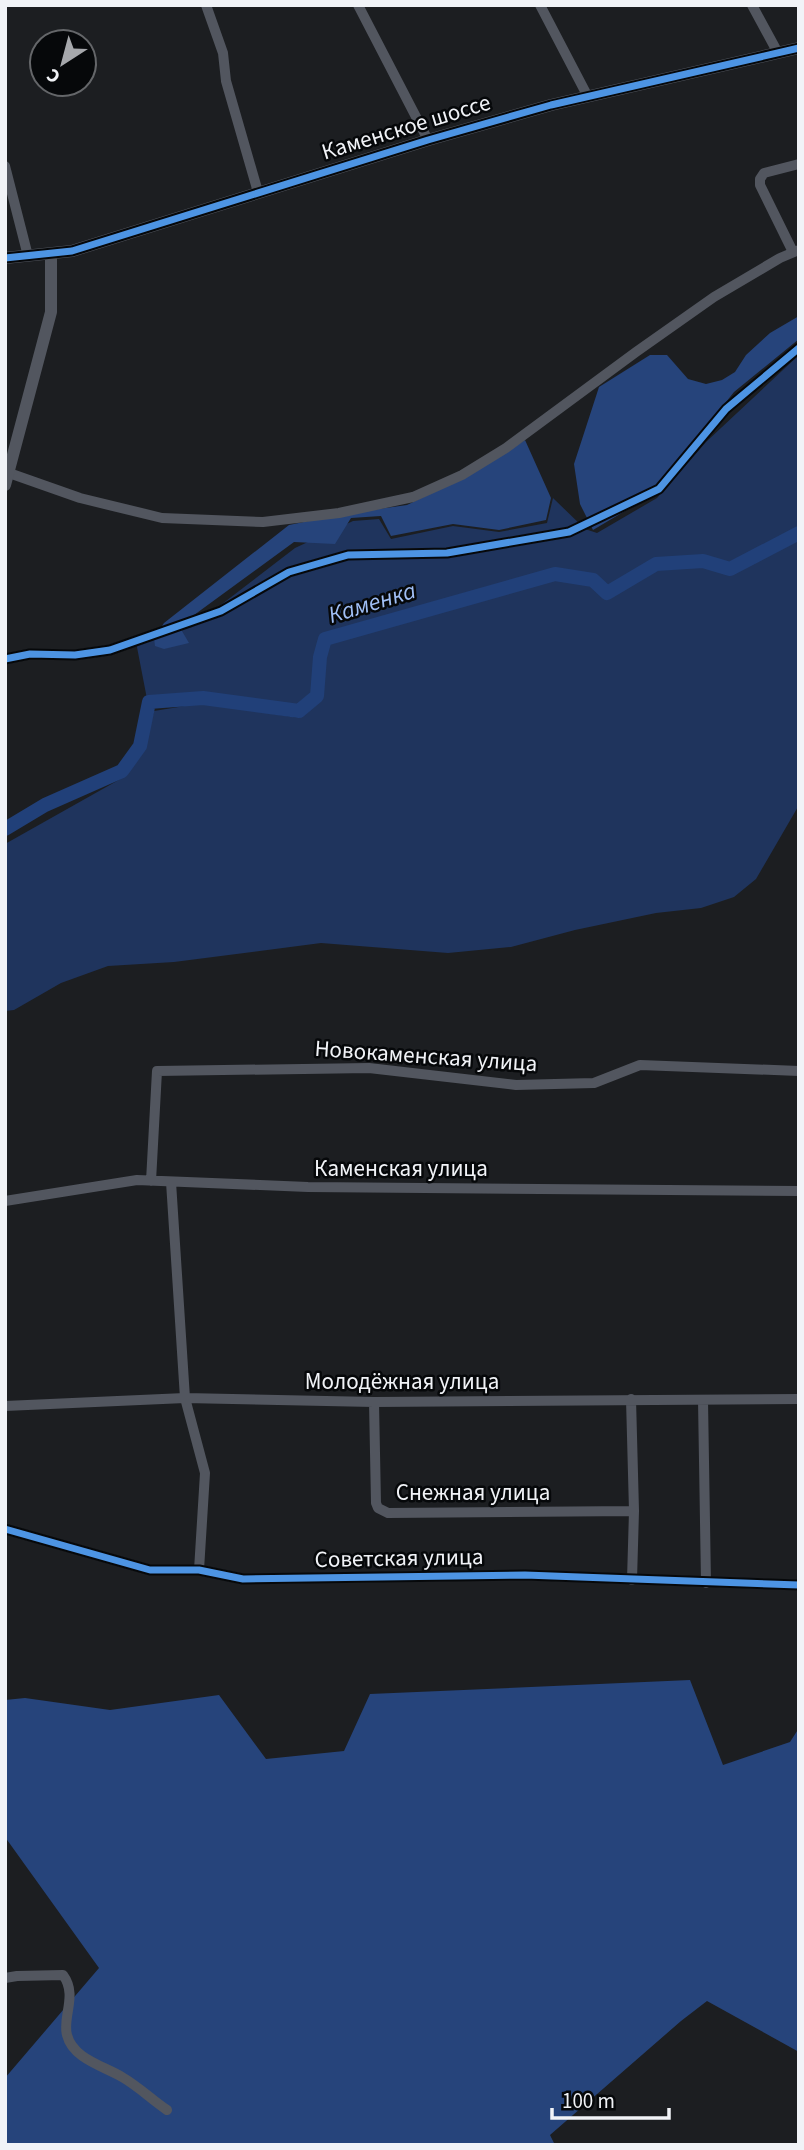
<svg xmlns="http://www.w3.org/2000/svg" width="804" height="2150" font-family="'Source Sans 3',sans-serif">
<rect width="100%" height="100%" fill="#1c1e21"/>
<!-- green -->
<path fill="#1f345d" d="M799 355V528L796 529 730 564 701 556 657 560 608 589 594 577 556 570 324 635 315 654 312 693 297 706 200 694 147 699 136 642 192 627 295 548 353 521 379 519 391 539 453 526 499 532 547 523 553 498 585 529 597 533 657 498 706 442Z
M799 535V805L756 879 734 897 701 908 656 913 575 930 511 947 448 953 321 943 174 962 108 966 61 983 14 1010 5 1011V844L124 777 145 747 154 711 203 703 299 718 322 698 325 657 329 642 554 578 590 584 607 598 656 567 703 564 730 572Z"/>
<!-- forest -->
<path fill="#26447b" d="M799 316V339L734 392 652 495 593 530 580 504 574 464 599 387 650 355H667L688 379 706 384 722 380 735 372 746 355 770 333Z
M525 440 551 498 546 520 499 530 453 524 391 536 381 516 351 518 335 544 294 542 179 626 189 643 164 649 155 646 154 638 164 623 289 525 343 514 407 505 471 474Z
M690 1680 723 1765 790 1742 799 1728V2052L707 2001 681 2021 550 2135 555 2145H5V2078L99 1968 5 1837V1700L25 1698 110 1710 219 1695 266 1759 344 1751 370 1694Z"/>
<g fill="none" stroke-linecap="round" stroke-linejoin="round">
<!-- river -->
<path stroke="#214079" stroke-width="14" d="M5 829 45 805 122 771 140 746 149 702 203 698 299 711 317 696 320 657 325 639 555 574 593 580 607 593 656 564 703 561 730 569 799 533"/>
<!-- minor -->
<path stroke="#52565f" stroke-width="10" d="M206 5 223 53 226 81 258 192
M358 5 428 140
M540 5 587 95
M752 5 778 53
M5 166 28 256
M793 252 760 185V179L764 173 799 164
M9 473 80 498 162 518 263 522 339 513 413 497 462 475 506 448 636 352 714 297 780 258 799 250
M5 659 30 654 75 655 110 650 221 611 289 572 348 555 447 553 569 532 659 489 726 409 799 348
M151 1181 157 1071 369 1068 516 1085 594 1083 640 1065 799 1071
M171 1182 185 1398 205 1473 199 1570
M5 1201 137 1180 308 1187 799 1191
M631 1399 634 1511 632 1580
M703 1400 706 1583
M374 1402 376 1503 378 1508 388 1513 634 1511
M5 1406 185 1398 374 1402 799 1399
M5 1529 150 1570H199L243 1579 525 1575 799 1585
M5 1978 17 1976 63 1975C78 1995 62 2017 67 2035 73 2059 104 2066 122 2077 138 2086 152 2100 167 2110"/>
<!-- tertiary -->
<path stroke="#52565f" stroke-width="12" d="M5 258 72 251 428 140 551 105 799 48
M5 485 51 312V254"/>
<defs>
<path id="cycleway" d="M5 258 72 251 428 140 551 105 799 48
M5 659 30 654 75 655 110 650 221 611 289 572 348 555 447 553 569 532 659 489 726 409 799 348
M5 1529 150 1570H199L243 1579 525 1575 799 1585"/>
</defs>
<!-- cycleway casing -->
<use href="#cycleway" stroke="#06080a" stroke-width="11"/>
<!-- cycleway -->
<use href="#cycleway" stroke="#4d94e3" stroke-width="7"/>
</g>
<g text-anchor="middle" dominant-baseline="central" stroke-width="5" stroke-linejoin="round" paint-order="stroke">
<!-- street labels -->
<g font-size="23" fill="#f1f3f7" stroke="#06080a">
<text transform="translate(406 127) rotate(-17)">Каменское шоссе</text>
<text transform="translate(426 1056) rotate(4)">Новокаменская улица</text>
<text x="401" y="1168">Каменская улица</text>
<text x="402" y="1381">Молодёжная улица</text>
<text x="473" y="1492">Снежная улица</text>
<text transform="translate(399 1558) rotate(-1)">Советская улица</text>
</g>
<!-- water labels -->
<g font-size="24" font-style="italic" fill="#a0bff6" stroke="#06080a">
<text transform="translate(372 603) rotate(-17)">Каменка</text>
</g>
</g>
<!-- border -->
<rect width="804" height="2150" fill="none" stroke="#f1f3f7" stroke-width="14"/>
<!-- north arrow -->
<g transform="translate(63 63) rotate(216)"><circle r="33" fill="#06080a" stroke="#646669" stroke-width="2"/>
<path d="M0-5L12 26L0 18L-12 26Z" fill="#a6a8ac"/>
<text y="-10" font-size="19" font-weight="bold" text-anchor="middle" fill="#f1f3f7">С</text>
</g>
<!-- scale -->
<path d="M552 2108v10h117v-10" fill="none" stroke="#f1f3f7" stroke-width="3.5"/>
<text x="562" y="2108" font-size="21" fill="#f1f3f7" stroke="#06080a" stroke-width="5" paint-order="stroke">100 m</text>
</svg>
